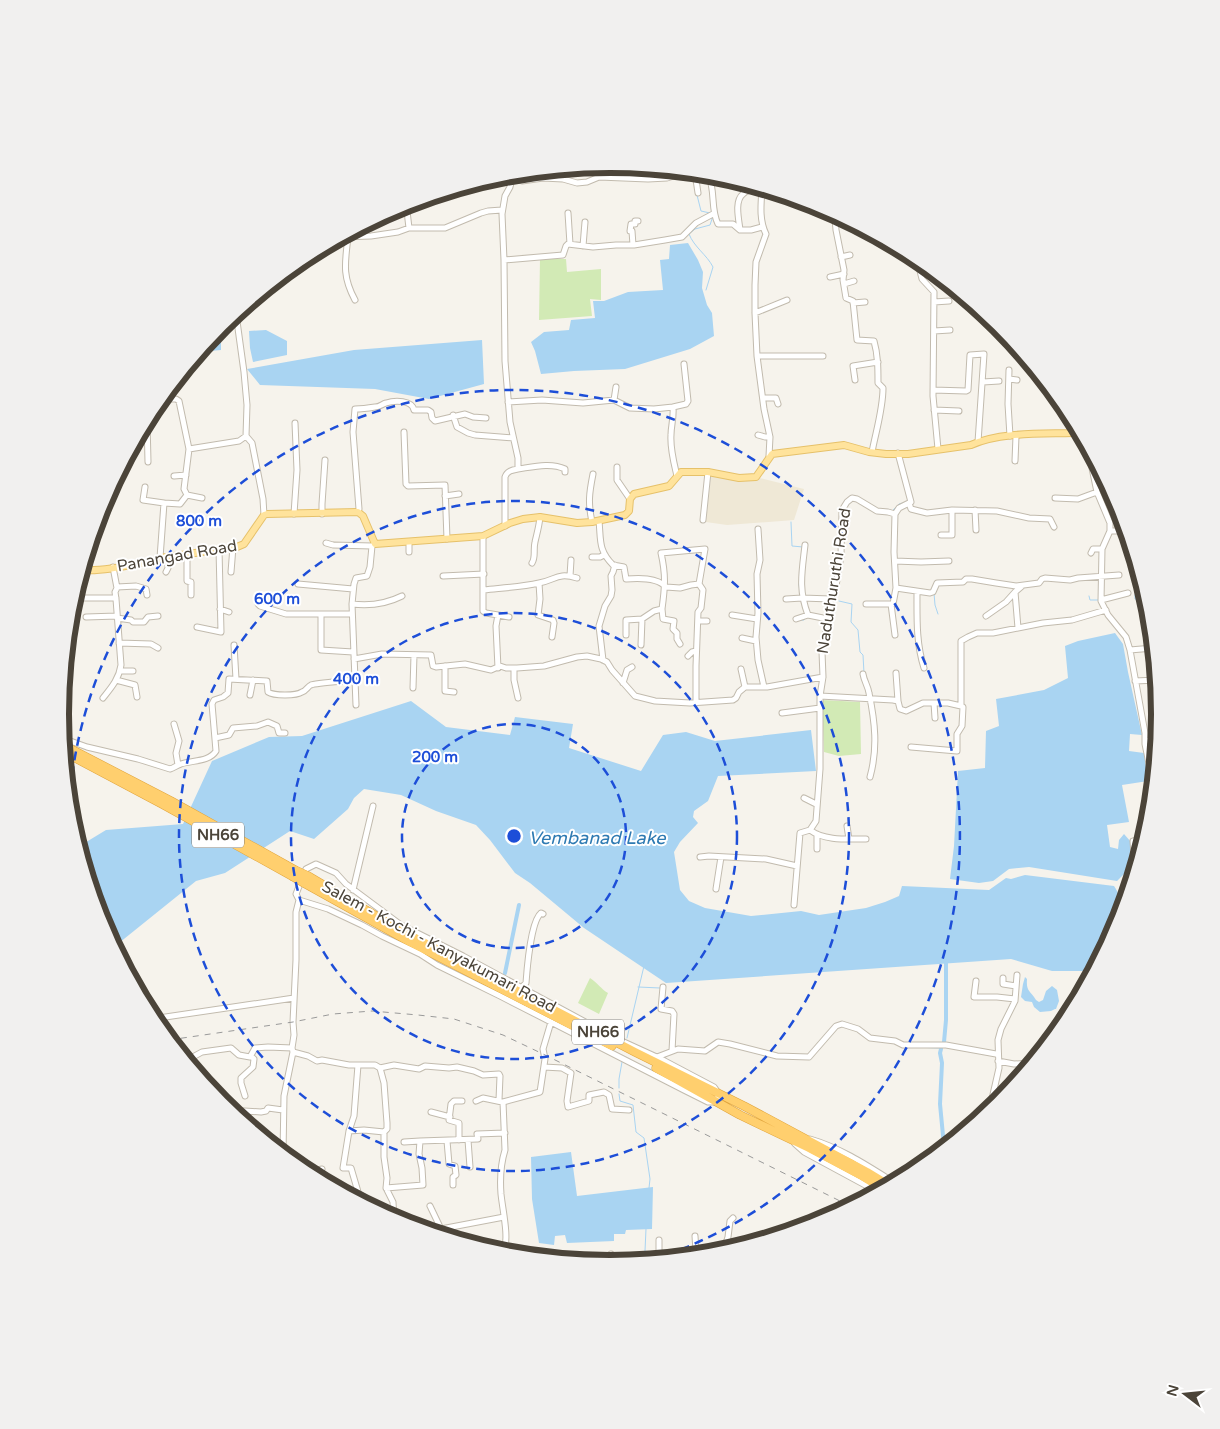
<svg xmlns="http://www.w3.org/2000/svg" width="1220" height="1429" font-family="'Varela Round',sans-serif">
<rect width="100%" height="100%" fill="#f6f3ec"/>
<!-- education -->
<path fill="#efe8d6" d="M711 476 731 479 758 480 760 478 804 489 794 520 727 525 706 522Z"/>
<!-- green -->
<path fill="#d2eab5" d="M540 259H566L567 272 601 269V300L590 299 592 316 539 320Z
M822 700 860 702 861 754 839 756 824 752Z
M590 978C598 983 601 989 608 993L599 1014 578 1003Z"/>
<!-- water -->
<path fill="#a9d4f2" d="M688 243 698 260 703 272 702 288 707 305 712 313 714 336 690 349 625 369 574 371 541 374 535 351 531 342 544 332 569 330 571 320 595 318 593 301H604L628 292 663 290 660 260 669 259 670 245Z
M266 330 287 341V355L253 362 250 348 249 331Z
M215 332H221V350L199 352Z
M482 340 484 384 429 399 375 389 260 385 247 369 354 350Z
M1115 633 1123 644 1128 672 1142 735 1130 734 1129 751 1144 753 1148 781 1122 785 1129 822 1107 825 1110 847 1118 849 1119 840 1124 834 1131 842 1128 870 1117 881 1029 867 1009 869 993 881 979 883 950 879 954 846 958 771 985 768 986 731 999 726 996 699 1044 690 1068 678 1065 646 1078 641Z
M411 701 446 727 510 735 515 717 573 724 569 748 641 771 663 735 686 732 715 741 811 730 816 771 718 776 708 801 694 811 693 817 698 823 680 842 674 852 680 890 689 901 705 908 751 916 801 911 819 915 866 908 885 902 899 896 902 886 989 890 1006 878 1011 879 1025 875 1114 886C1119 893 1123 904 1122 912 1121 928 1101 956 1094 971H1052L1011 959 666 983 584 928 530 883 515 873 490 840 476 825 436 811 401 795 364 789 354 798 348 809 314 839 290 831 225 873 196 881 114 947 102 925 78 847 106 830 183 824 212 761 269 737 302 736Z
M1025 977 1027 979C1026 992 1030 990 1036 1000L1039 1002 1043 1000 1046 991 1052 986 1057 990 1059 1001 1056 1009H1055L1051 1011 1040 1012 1034 1007 1032 1002 1025 1001 1021 997 1023 984Z
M571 1152 577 1196 653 1187 652 1229 626 1230 625 1234H614V1241L567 1243 565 1235 555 1236 554 1245 539 1243 532 1199 531 1157Z"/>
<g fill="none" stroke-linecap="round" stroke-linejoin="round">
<!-- stream -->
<path stroke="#a9d4f2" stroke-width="1" d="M691 173 693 179
M697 195 701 211 710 213
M706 290 713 267C707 255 694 247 689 234L695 229 710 225 712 219 711 217
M893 510 899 504 903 503
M791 522 792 546 803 547
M799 584 800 592
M934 593 935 605 938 614
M1089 596 1090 600H1098
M839 601 852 604 851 622 858 630 860 652 863 655 864 673
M1141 612 1138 600 1135 599V595L1137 591 1144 589
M800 620H804L807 617
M638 987 660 988
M627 1038 644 966
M914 1047 939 1048
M814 1055 822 1046
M619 1088V1079L622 1062
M619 1094 620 1101 633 1105 636 1132 644 1138 650 1179 649 1188
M645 1251 646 1229"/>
<!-- canal -->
<path stroke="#a9d4f2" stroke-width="4" d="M505 973 519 905
M944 1042 946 1020V960
M941 1049 940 1053 942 1063 940 1104 944 1146"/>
<defs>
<path id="minor" d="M695 173 698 193
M708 174C716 191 710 208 718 224H733L740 230H751L762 227
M512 178 522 181 543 178 563 179 577 183 587 182 599 177 648 179 667 178 687 172
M762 189C761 204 759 220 766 234L756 262 755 285V313L757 356 764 409 770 437 769 456
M395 209H405L407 211 409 228
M829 211 835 219 836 230 844 270 843 280 846 298 853 301 857 340 874 341C878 355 878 368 878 383L883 388C883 409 876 431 872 452
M568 213 570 244
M740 230C739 220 734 201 743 194 747 190 753 189 758 188
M342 237 371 236 398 232 409 228H445L481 213 488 211 502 210
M348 237C345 263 342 276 355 300
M633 245 632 231H630L631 224H635V221H638
M583 246 585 222
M841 257 850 255
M917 259 922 279 934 292 933 396 938 449
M504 260 563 255 566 246 568 244 593 247 616 245H634L665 240 682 237 696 223 713 214
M830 277 844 274
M844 284 854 281
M934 302 949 301
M853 303 865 302
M755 313 787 300
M236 314 244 372 247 405 246 436 252 443 263 499 264 515
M934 331 950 330
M757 356H823
M1009 370 1008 404 1010 436
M1009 379 1017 380
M855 380 853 366 878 362
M983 382 999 381
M933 390 966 391 968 390 970 355 984 354 978 442
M763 398H776L778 404
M614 400 616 387
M508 402 542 400 583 403 614 400 630 408 654 409 673 407C674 418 671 425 671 435 670 449 674 463 677 476
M673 407 686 404 688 401 684 364
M934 410 959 411
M453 415 457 427 468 433 475 435 513 438
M147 420 148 462
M404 432 406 484 408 486 445 485 447 539
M758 435 765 437H770
M189 449 239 441 246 436
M1092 455V468L1097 492 1110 523V531L1102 549 1101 601 1108 615 1126 637 1130 650 1145 733V744L1153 783
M1015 461 1016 436
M617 467V480L630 499
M518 469C532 467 551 462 565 469V472
M174 476 186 475
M145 487 143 500 164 503
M187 495 202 498
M445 496 459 494
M1055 498 1078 499 1097 492
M104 500 107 501
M909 503 911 509 927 513 952 510 997 511 1029 518 1050 519 1054 527
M975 510 976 530
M358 512 359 509 353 432 355 409C362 409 369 408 375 407 380 407 382 404 386 403 395 400 412 400 414 410H428L431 412 432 418 435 421 465 414 473 417 486 418
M294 514 297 470 295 423
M322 514V504L325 460
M895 514 894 552 896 588 930 593 933 592 937 583 963 582 966 579H972L996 583 1016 586 1039 583 1042 579 1045 578 1070 580 1078 578 1119 575
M703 520 708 472
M599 521C601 540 598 550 613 565L624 567 626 579C638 578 657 577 666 587L680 588 691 585 699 584 703 590 701 608 698 612 696 666V703
M592 522C588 503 589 494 593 474
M505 526V477C507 471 512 470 518 469V458L510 422 505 361 504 260 502 214 505 196 510 187 513 174
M758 529 760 560 757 574 758 613 756 637 758 660 764 687
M1110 531H1126
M941 535H952V510
M483 536V611L486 613 498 615 496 626 498 668
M409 542V552
M326 543 333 545 372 546
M805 545C802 572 798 589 808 615L828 619
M1091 553 1093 549H1102
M187 554V581L191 582V595
M86 556 89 570
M592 557H600L604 555
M160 558 164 503 180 504 187 495 184 489 189 449 179 401 176 399H161
M895 561 921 562 949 561
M532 563C536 557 533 550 535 542 537 533 539 527 540 517
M166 572 168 568V557
M231 572 233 547
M443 576 484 574
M570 576 571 560
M539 583 540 599 538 615 553 620 554 623 552 637
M298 584 353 589
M117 587 136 586 146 589 147 595
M484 590C502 588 521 587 539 583 556 580 557 572 577 578
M917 592C917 618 916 643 924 668
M84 598H116
M258 599V604L260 606 286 614H352
M786 599 802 598 831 599
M1101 600 1128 593
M352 604C368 606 386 604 402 596
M866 604H893L896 588
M891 604 895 635
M220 609 229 612
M662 609 663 619 674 621 673 629 677 633V639L680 644
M321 614V650L353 652
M498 615 509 617
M732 615 757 619
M986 616 1006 602 1015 592
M86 617 117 616
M117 618 131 620 133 622H144L148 617 158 616
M796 619 808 615
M698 621H707
M197 627 221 632 219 549
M1018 628 1015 592 1022 586
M626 635V620L642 619 654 611 662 609C665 587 666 575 661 553L705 549 699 584
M742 638 756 641
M119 643 151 644 158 648
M234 645 236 679
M641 645 642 619
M1130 650 1153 648
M688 656 692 652 696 651
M354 659 382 654 431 655 433 666 436 667 465 664 491 670 500 666 506 668H517L544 666 577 657 587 656 601 659 607 662 612 670 635 696 655 701 690 703 733 700 736 698 739 692 745 687H767L823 677
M603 660 599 626 605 606 611 596 612 590 611 576 613 572 615 565
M445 666V691L454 692
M514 668V680L518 698
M741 669 745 687
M120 671H133
M896 673 898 701
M863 674C864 681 868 686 869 693 875 722 878 748 870 777
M116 680 135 685 137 697
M1135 681 1157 680
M623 683 627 670 632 667
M413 688 414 655
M250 695 253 680
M820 696 893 700 898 701 900 709 906 711 923 703H948L961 706
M103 698C111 688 119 679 121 665L116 599 115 592 117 588 113 567
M934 703 935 718
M356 705 352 604 354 584 356 578 367 576 370 567 372 546 375 544
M782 713 820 708
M174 724 179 741 176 753 178 765
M62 738 87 747 138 759 170 769C174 768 177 765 181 764 193 760 209 762 216 751L212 704 214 700 223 697 228 693 229 679 267 681 268 692C274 696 296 696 302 692 306 691 308 686 311 685 315 683 347 681 354 680
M215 738 229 735 233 728 257 726 268 722 277 726 279 733H285
M1145 740 1157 742
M911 747 957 751V734L962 726 963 707 961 706V641L968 637 977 633H993L1043 623 1072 620 1106 610
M804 798 816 804
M847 826 849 839
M810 830C824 841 848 839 866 839
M817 849V834
M700 857 709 856 766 859 797 866
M316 864 336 873 346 884 401 925 463 956 615 1038 661 1059 714 1087 719 1094 716 1102H708L684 1090 500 996 437 965 420 954 382 936 362 925 328 909 299 900 296 894 306 869Z
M1135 869 1133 841 1144 839
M716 889 721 857
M353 890 373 806
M794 905 800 833 810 830 816 821 820 769V696L823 677 822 652 828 619 831 594 836 586 841 556 842 510 847 502 852 498 857 499 877 511 888 512 895 514 899 508 911 502 898 453
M1003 978V984L1016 986
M976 981 974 997H997L1015 999
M663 987 661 1009 672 1011 674 1014 672 1051
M521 988 526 983C527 969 531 921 541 913L543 914
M152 1019 294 998
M293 1052 308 1056 317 1061 322 1060 349 1065H375L380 1068 384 1083 387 1123V1129L384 1132V1157L387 1178 386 1188 393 1202 394 1220
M657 1057 678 1049 705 1051 718 1042 730 1044 777 1056 809 1057 836 1026 842 1024 858 1029 870 1038 895 1041 903 1045H946L996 1054 998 1055
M185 1060 189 1059 202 1052 231 1048 239 1055 250 1057 255 1048 268 1047 292 1048
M998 1061 1014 1064 1032 1063
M358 1065 354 1116 349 1131 343 1168H351L361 1202
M544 1067 562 1068 571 1073 567 1101 568 1107 589 1101V1095L604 1092 609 1095 612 1109 629 1110
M380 1068 394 1065 419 1069 425 1066 449 1068 457 1067 474 1071 483 1075 499 1074 500 1076 499 1100
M245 1096 241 1083V1078L253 1067 254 1059 251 1056
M993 1096H1002
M476 1101 483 1098 502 1102
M225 1107 230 1110 261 1112 266 1111 268 1108 283 1110
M431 1112 450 1117
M989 1112 999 1068 998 1040 1001 1029 1015 1001 1017 975
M349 1131 364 1130 384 1132
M810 1139C841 1148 868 1166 895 1183
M459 1140V1123L449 1120 451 1104 454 1101H462
M468 1140 470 1167
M447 1141 449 1164 455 1166 456 1175 453 1177V1185
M404 1142 420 1141
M795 1144 804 1152 878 1192
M283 1154 284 1096 293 1052 292 1048 294 1035 293 1022 296 960V912L299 900
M307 1173 322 1169
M386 1188 423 1185 422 1168 419 1154 420 1141 478 1139 477 1134 505 1133
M430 1206 441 1229 504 1217
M723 1252 728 1237 730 1221 733 1218
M504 1254C509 1235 503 1213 501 1194 500 1181 501 1163 505 1150L503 1102 540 1092 545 1059 543 1049 551 1022
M693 1256 694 1251H696L695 1236
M659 1260V1240
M610 1264 611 1254"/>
<path id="major" d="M82 570C104 572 135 564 157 560L160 558 237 547 244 544 264 515 267 514 358 512 363 516 375 544 483 536 510 523 523 519 540 517 577 523 592 522 625 515 629 511 630 499 634 494 669 486 681 472H708L739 478 756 477 772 454 844 445 869 452 886 454H908L971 445C1000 432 1041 434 1072 433L1078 428"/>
<path id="highway" d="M63 745 171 801 295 870
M64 752 162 804 292 876
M308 876 398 929 635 1052 744 1106 867 1172 890 1186
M304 883 410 942 612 1046
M656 1068 740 1115 809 1148 862 1176 883 1189"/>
</defs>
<!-- minor casing -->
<use href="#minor" stroke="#c2bbae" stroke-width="7"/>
<!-- major casing -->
<use href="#major" stroke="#e6c16a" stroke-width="8"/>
<!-- highway casing -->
<use href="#highway" stroke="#e0a43c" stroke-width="9"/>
<!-- minor -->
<use href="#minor" stroke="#fff" stroke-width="5"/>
<!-- major -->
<use href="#major" stroke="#ffe39c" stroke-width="6"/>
<!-- highway -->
<use href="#highway" stroke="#ffcf6e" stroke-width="8"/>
<!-- rail -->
<path stroke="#9a9a9a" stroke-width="1" stroke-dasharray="6 6" stroke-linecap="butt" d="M169 1040 293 1022 333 1014 372 1011 418 1015 454 1019 503 1035 543 1054 838 1200 849 1207"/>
<defs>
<path id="highway-bridge" d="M295 870 308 876
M292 876 304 883"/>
</defs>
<!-- highway-bridge casing -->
<use href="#highway-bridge" stroke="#e0a43c" stroke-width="9" stroke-linecap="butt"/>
<!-- highway-bridge -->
<use href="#highway-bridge" stroke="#ffcf6e" stroke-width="8"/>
</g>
<!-- distance rings -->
<g fill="none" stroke="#1d4ed8" stroke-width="2.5" stroke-dasharray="9 6">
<circle cx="514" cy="836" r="112"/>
<circle cx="514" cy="836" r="223"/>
<circle cx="514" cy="836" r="335"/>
<path d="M69 805A446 446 0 1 1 652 1260"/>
</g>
<g text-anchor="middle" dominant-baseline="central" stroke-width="4" stroke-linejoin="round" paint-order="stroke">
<!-- shield labels -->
<g fill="#fff" stroke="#817c74" stroke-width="1">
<rect x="192" y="822.5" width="52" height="25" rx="4"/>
<rect x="572" y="1019.5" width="52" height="25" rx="4"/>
</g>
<g font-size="15" font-weight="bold" fill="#4b4439">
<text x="218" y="835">NH66</text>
<text x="598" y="1032">NH66</text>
</g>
<!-- street labels -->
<g font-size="16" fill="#4b4439" stroke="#fff">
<text transform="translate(177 556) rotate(-10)">Panangad Road</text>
<text transform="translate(834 581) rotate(-81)">Naduthuruthi Road</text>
<text transform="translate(439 947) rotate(28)">Salem - Kochi - Kanyakumari Road</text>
</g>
<!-- water labels -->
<g font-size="18" font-style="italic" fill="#2e7ab2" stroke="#fff">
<text x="597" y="838">Vembanad Lake</text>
</g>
</g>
<!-- crop -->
<path d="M0 0H1220V1429H0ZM69 714a541 541 0 1 1 1082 0a541 541 0 1 1-1082 0Z" fill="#f1f0ef" fill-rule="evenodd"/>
<path fill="none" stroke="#4b4439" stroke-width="6" d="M69 714a541 541 0 1 1 1082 0a541 541 0 1 1-1082 0Z"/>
<circle cx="514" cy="836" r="8" fill="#1d4ed8" stroke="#fff" stroke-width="2.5"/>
<g font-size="15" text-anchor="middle" font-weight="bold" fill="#1d4ed8" stroke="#fff" stroke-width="4" stroke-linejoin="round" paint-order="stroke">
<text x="199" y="526">800 m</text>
<text x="277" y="604">600 m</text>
<text x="356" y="684">400 m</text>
<text x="435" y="762">200 m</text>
</g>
<!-- north arrow -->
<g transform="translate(1185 1394) rotate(286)" stroke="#ffffff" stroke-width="4" paint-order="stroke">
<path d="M0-4L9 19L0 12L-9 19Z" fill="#4b4439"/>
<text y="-8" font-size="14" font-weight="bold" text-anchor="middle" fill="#4b4439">N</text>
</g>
</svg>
